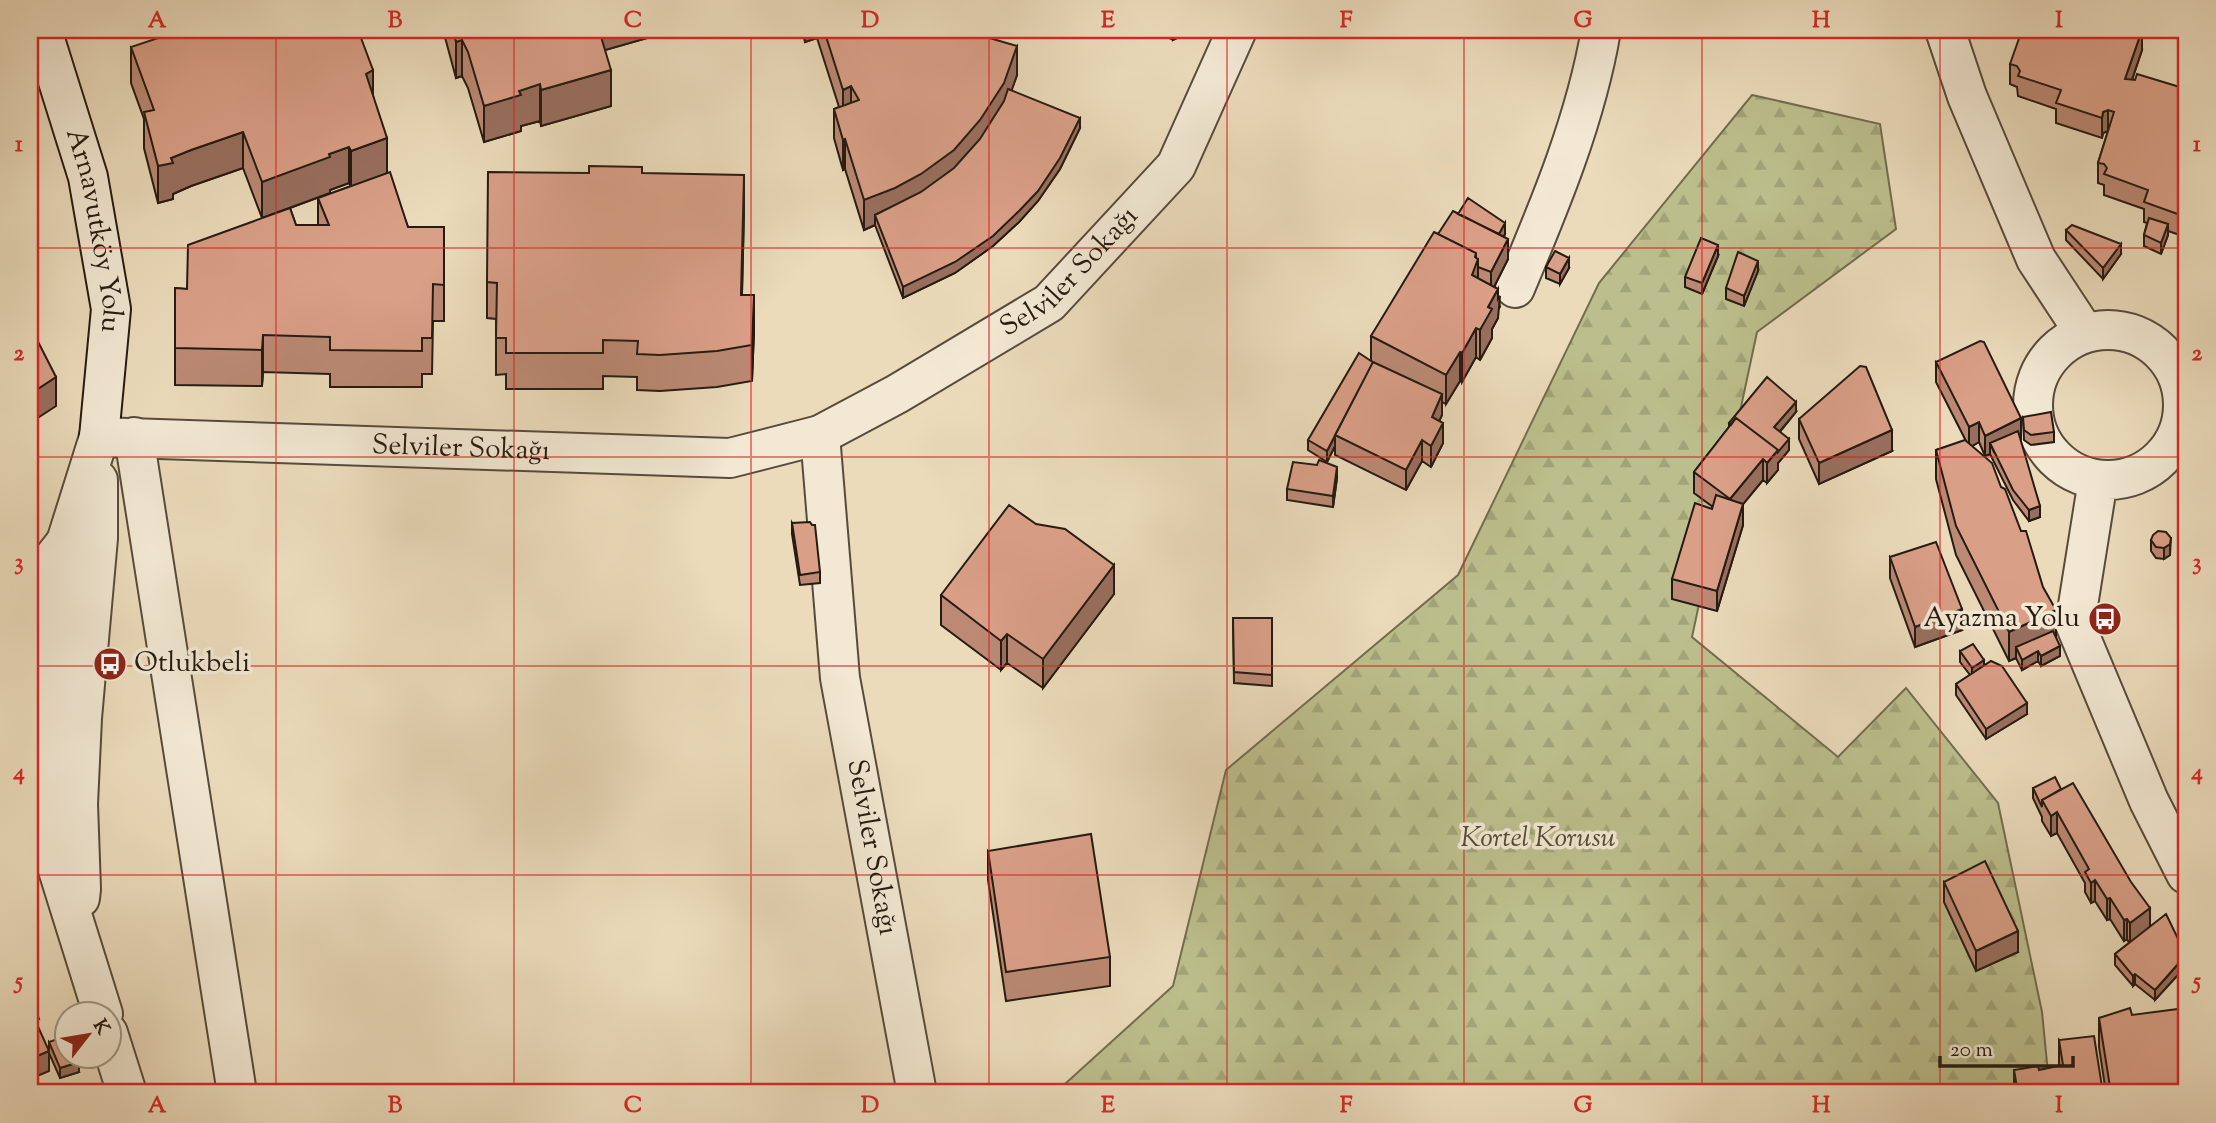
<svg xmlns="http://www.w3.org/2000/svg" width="2216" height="1123" font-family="'Sorts Mill Goudy',serif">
<defs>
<pattern id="forest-firs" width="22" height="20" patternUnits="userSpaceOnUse" patternTransform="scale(1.75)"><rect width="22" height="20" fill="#bcbf8d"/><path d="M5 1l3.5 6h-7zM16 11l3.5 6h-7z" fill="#a1a479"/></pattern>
</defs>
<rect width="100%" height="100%" fill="#ebdbbb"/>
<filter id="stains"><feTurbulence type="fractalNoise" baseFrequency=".00286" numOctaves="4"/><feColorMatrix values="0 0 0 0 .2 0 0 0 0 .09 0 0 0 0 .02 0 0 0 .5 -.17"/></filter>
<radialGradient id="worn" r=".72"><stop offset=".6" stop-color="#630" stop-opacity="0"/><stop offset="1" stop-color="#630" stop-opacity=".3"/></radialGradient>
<!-- forest -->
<path fill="url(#forest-firs)" stroke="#716d4f" stroke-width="2" d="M1752 95 1880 124 1896 229 1757 332 1692 637 1838 757 1906 688 1998 803 2042 1012 2050 1093H1055L1173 986 1226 770 1458 575 1599 283Z"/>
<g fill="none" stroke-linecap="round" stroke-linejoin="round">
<defs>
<g id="minor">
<path d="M1945 30 1967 96 2036 259 2084 332"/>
<path d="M1515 288C1550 205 1586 119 1601 30"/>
<path id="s1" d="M820 435 840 678 917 1093"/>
<path id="s2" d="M99 437 730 458 820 435 897 394 1049 303 1176 166 1237 30"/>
<path d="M134 437 237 1093"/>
<path d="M30 588 66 542"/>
</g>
<path id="tertiary" d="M2033 405a75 75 0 1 1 150 0a75 75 0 1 1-150 0Z
M99 437 66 542 46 700 43 740 49 841 103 1014
M2098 480 2075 624 2149 801 2186 874
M80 898 81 889 78 804 82 718 98 538V480
M108 1033 127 1093"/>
<g id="secondary">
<path id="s3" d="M42 30 88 177 111 309 99 437"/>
</g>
</defs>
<!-- minor casing -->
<use href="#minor" stroke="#574b3c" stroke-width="42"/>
<!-- tertiary casing -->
<use href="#tertiary" stroke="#574b3c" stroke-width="42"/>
<!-- secondary casing -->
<use href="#secondary" stroke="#261b11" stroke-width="42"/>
<!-- minor -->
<use href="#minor" stroke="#f2e8d3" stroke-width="38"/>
<!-- tertiary -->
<use href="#tertiary" stroke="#f2e8d3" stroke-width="38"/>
<!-- secondary -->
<use href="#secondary" stroke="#f2e8d3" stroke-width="38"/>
</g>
<!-- wall -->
<path fill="#bb8974" stroke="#261b11" stroke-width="2" fill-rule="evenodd" d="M443 30H675L605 50 611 106 541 126 540 121 521 126V131L484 142 468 88 462 76 456 78Z
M802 30H920V32L1017 75 1011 91 1080 128 1060 169 1038 201 1019 222 993 246 955 273 903 298 875 225 864 230 845 169 843 170 834 138V109L839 107 817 38 805 42Z
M1163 30H1193L1173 40 1163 35Z
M131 47 373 95 387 173 408 227 444 264V321H433L432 374H422V387H330V374L263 372 262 386 175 385V288L187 289 262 218 243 168 191 186 173 194V199L158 203 144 148V119L131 83ZM349 183 351 186 318 198V225H296L290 208 330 193V190Z
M2142 50 2132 80 2186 104V237L2168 231V235L2161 254 2144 246V235L2147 223 2144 222V209L2104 195V185L2098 183V163L2108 131 2103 133 2102 138 2056 123V109L2018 96 2017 87 2010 84V64Z
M589 173H642L744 211 742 295 754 331 752 381 717 387 660 391 637 390V377L603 376V389H506V374L496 375V319L487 318V282Z
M2066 230 2121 254 2103 279 2066 240Z
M1438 234H1505L1504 237 1508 259 1494 287 1498 295 1500 307 1498 309V318L1492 329V338L1480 360 1476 357 1462 382 1460 381 1446 404 1442 402V415L1439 421 1443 443 1431 467 1422 461 1406 490 1335 455V446L1327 462 1308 450V440L1371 361V336Z
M1718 256 1702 294 1685 287V277Z
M1546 267 1569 268 1560 284 1546 278Z
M1758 271 1744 306 1726 299V288Z
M1936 362 2021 439 2020 440 2040 517 2029 521 2013 500 1990 454 1985 456 1979 442 1972 446 2056 637 2060 656 2041 666 2038 661 2022 670 2016 658 2009 661 1956 555 1936 479V450L1966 441 1936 382Z
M1796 412 1780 432 1789 450 1778 463V470L1767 483 1763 480 1743 504V525L1717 611 1672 599V579L1713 507 1694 493V472L1729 427V423Z
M2023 417 2054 432V442L2031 445 2024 440Z
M1799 419 1892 451 1819 484 1799 439Z
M1337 478 1333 507 1287 500V489Z
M792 523 820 572V583L800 585 792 534Z
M1036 524 1114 594 1043 688 1007 663 1001 670 941 625V595Z
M2171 538 2170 555 2164 559 2156 558 2151 551V540Z
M1890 557 1962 630 1915 647 1890 578Z
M1233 618H1272V686L1234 683Z
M1960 651 1984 666 2027 714 1986 739 1956 695V684L1970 675 1960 662Z
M2033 788 2061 789 2150 927 2186 954V966L2155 1000 2135 984 2133 986 2115 965V954L2129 943 2127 939 2124 941 2110 919 2107 920 2095 901 2091 903 2085 892V883L2057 833 2051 836 2042 821V817L2033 798Z
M988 851 1110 957V986L1006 1001 988 880Z
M1944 882 2018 952 1976 971 1944 902Z
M2132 1015 2186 1093H2106L2099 1047V1018Z
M2059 1040 2103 1093H2014V1070H2039L2059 1066Z
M49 1042 79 1072 60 1078 49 1053Z"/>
<!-- shaded-wall -->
<path fill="#986f5e" stroke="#261b11" stroke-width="2" d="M595 30H675L595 53Z
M805 30H817V38L805 42Z
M906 30H920V33L911 35Z
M1174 30H1193L1173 40Z
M2142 30V50L2125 100V79Z
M462 40V76L456 78V42Z
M1017 46V75L1004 112 954 179 875 215V225L864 230V200Z
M373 70V106L366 74Z
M611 70V106L541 126V90Z
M540 84V121L521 126V131L484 142V106L519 91Z
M851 86V115L843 119V90Z
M2183 88V109L2179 102Z
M2108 110V131L2103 133 2102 138V118L2103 112Z
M1080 118V128L1060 169 1038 201 1019 222 993 246 955 273 903 298V287Z
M243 132V168L191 186 173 194V199L158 203V166L171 158 191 150Z
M387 138V174L351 188V151Z
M845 139V169L843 170V140Z
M349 147V183L330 190V193L262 218V182L329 154Z
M744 175V211L741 331V295Z
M1505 223V234L1494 252V242Z
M2168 224V235L2161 254V243Z
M1508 239V259L1491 293V272Z
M2121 244V254L2103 279V268Z
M1718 245V256L1702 294V283Z
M1476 253 1478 259V288L1472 275Z
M1569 258V268L1560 284V274Z
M1758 261V271L1744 306V296Z
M1498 289V299L1500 296 1498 318 1492 329V338L1480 360V330L1488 307Z
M754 295V331L752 381V345Z
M1476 328V357L1462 382V353Z
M263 335V372L262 386V350Z
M1460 352V381L1446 404V375Z
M56 377V406L30 423V394Z
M1442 394V415L1432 437V417Z
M1796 402V412L1774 438V427Z
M2021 418V439L1994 452 1990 443V454L1985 456V436Z
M1979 422V442L1969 448V427Z
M1443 423V443L1431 467V446Z
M1892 430V451L1819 484V463Z
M1335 436V446L1327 462V451Z
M1789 439V450L1778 463V470L1767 483V463L1778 450Z
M1422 440V461L1406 490V470Z
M1763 459V480L1730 520V499Z
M1337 467V478L1333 507V496Z
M1743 504V525L1717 611V591Z
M2040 506V517L2029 521V510Z
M2170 544V555L2164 559V548Z
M1114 565V594L1043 688V659Z
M1962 609V630L1915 647V627Z
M2056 610V639L2016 647V658L2009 661V632Z
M1007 634V663L1001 670V641Z
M2060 646V656L2041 666V656Z
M2038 651V661L2022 670V660Z
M1984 660V671L1972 678V668Z
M2027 703V714L1986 739V729Z
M2057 812V833L2051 836V816Z
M2095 880V901L2091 903V883Z
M2110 898V919L2107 920V899Z
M2150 908V929L2130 944V923Z
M2127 919V939L2124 941V920Z
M2018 931V952L1976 971V951Z
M2186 955V966L2155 1000V990Z
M2135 974V984L2133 986V976Z
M49 1051V1071L30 1079V1059Z
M79 1062V1072L60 1078V1068Z"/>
<!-- building -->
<path fill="#d99f87" stroke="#261b11" stroke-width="2" d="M182 30H358L373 70 366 74 387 138 351 151 349 147 329 154 330 157 262 182 243 132 191 150 171 158 173 163 158 166 144 112 154 110 131 47Z
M453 30H599L611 70 541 90 540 84 519 91 521 95 484 106 468 52 462 40 456 42Z
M824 30H909L919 34 920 30H962L1017 46 1004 83 980 120 954 150 921 174 895 188 864 200 845 139 843 140 834 109 859 100 851 86 843 90Z
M2022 30H2142L2125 79 2135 80 2137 74 2183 88 2179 102 2186 104V217L2144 202 2148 190 2104 174 2107 168 2104 164 2098 163 2114 112 2108 110 2103 112 2102 118 2056 103 2061 90 2018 76 2020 71 2017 66 2010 64Z
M1008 89 1080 118 1060 158 1038 191 1019 211 993 236 955 262 903 287 875 215 921 192 954 168 980 139 1004 101Z
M589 166 642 167V173L744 175 741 295H754L752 345 717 351 660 355 637 354 638 341 603 340V353H506V338H496L497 283 487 282 488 172 589 173Z
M390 172 408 227H444V285L433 284 432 338H422V351L330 350V337L263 335 262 350 175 348V288L187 289 188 245 290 208 296 225H329L318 198Z
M1468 198 1505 223 1499 234 1458 214Z
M1453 211 1508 239 1491 272 1478 267V259L1476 258V253L1438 234Z
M2149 218 2168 224 2161 243 2144 235Z
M2072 225 2121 244 2103 268 2066 230Z
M1434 232 1476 253 1475 257 1478 259 1472 275 1498 289 1488 307 1492 309 1480 330 1476 328 1462 353 1460 352 1446 375 1371 336Z
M1701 238 1718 245 1702 283 1685 277Z
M1555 251 1569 258 1560 274 1546 267Z
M1738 252 1758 261 1744 296 1726 288Z
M30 326 56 377 30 394Z
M1980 341 1984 342 2021 418 1985 436 1979 422 1969 427 1936 362Z
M1359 353 1374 363 1373 362 1327 451 1308 440Z
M1373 362 1442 394 1432 417 1443 423 1431 446 1422 440 1406 470 1335 435Z
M1860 366 1866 367 1892 430 1819 463 1799 419Z
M1767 377 1796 402 1774 427 1789 439 1778 452V450L1736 418 1731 425 1729 423Z
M2051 412 2054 432 2031 435 2024 430 2023 417Z
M1736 418 1778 450 1767 463 1763 459 1730 499 1694 472Z
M2018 431 2040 506 2029 510 2013 490 1990 443Z
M1965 440 1992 463 2001 487 2005 489 2021 531H2026L2043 587 2056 610 2009 632 1956 526 1936 450Z
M1319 460 1337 467 1333 496 1287 489 1293 462 1317 465Z
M1716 495 1743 504 1717 591 1672 579 1695 503 1712 509Z
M1009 505 1036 524 1065 529 1114 565 1043 659 1007 634 1001 641 941 595Z
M810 522 812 525H815L820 572 800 575 792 523Z
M2158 531 2166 532 2171 538 2170 544 2164 548 2156 547 2151 540 2153 535Z
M1936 542 1962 609 1915 627 1890 557Z
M1233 618H1272V675L1234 672Z
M2053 631 2060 646 2041 656 2038 651 2022 660 2016 647Z
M1973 644 1984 660 1972 668 1960 651Z
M1991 661 2002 666 2027 703 1986 729 1956 684Z
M2055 777 2061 789 2042 800V807L2033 788Z
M2073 783 2131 882 2150 908 2130 923 2127 919 2124 920 2110 898 2107 899 2095 880 2091 883 2085 872 2089 869 2057 812 2051 816 2042 800Z
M1091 834 1110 957 1006 972 988 851Z
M1985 861 2018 931 1976 951 1944 882Z
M2166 914 2186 955 2155 990 2135 974 2133 976 2115 954Z
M30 996 39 1019 35 1020 49 1051 30 1059Z
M2130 1008 2132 1015 2186 1008V1093H2111L2099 1018Z
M66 1036V1056H78L79 1062 60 1068 49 1042Z
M2094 1036 2103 1093H2018L2014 1070 2038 1066 2039 1070 2063 1065 2059 1040Z"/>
<!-- grid -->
<path fill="none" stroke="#d62828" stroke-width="2" stroke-opacity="0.55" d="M276 30V1093M514 30V1093M751 30V1093M989 30V1093M1227 30V1093M1464 30V1093M1702 30V1093M1940 30V1093M30 248H2186M30 457H2186M30 666H2186M30 875H2186"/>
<!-- icons -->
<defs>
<symbol id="bus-disc" viewBox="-11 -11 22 22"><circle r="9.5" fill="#8f2418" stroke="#f2e8d3"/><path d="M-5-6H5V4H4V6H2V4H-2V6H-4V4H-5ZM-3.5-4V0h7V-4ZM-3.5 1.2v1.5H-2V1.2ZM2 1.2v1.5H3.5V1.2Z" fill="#fff"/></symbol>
</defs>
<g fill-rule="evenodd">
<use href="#bus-disc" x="2086" y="600" width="38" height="38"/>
<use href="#bus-disc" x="91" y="645" width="38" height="38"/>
</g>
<g text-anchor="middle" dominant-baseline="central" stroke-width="7" stroke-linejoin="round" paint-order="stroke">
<!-- street labels -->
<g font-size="28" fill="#261b11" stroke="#f2e8d3">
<text stroke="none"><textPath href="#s3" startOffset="208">Arnavutköy Yolu</textPath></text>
<text stroke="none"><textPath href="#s2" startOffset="1024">Selviler Sokağı</textPath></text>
<text stroke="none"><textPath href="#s2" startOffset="362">Selviler Sokağı</textPath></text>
<text stroke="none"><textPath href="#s1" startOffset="416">Selviler Sokağı</textPath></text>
</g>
<!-- poi labels -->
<g font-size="28" fill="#261b11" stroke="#f2e8d3" text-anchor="end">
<text x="2080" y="619">Ayazma Yolu</text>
<text x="134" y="664" text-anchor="start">Otlukbeli</text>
</g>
<!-- park labels -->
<g font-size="28" font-style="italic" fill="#534c36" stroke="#f2e8d3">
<text x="1538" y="839">Kortel Korusu</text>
</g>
</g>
<!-- margin -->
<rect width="2216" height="1123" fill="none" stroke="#ebdbbb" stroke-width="77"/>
<!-- north arrow -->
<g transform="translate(88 1035) rotate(59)"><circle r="33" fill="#f2e8d3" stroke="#a09685" stroke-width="2"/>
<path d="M0-5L12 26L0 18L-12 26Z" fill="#8f2418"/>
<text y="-10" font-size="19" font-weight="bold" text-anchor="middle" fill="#261b11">K</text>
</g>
<!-- scale -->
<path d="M1940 1056v10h133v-10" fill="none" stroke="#261b11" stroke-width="3.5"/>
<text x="1950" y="1056" font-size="21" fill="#261b11" stroke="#f2e8d3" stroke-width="5" paint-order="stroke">20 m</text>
<rect x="38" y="38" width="2140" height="1046" fill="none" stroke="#d62828" stroke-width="2.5"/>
<g font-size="23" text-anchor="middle" font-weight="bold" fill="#d62828">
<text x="157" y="27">A</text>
<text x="395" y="27">B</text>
<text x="633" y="27">C</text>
<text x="870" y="27">D</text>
<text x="1108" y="27">E</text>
<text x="1346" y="27">F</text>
<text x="1583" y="27">G</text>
<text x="1821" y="27">H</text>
<text x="2059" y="27">I</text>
<text x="19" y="151">1</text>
<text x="2197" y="151">1</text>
<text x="19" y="360">2</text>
<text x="2197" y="360">2</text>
<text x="19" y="569">3</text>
<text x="2197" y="569">3</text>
<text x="19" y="779">4</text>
<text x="2197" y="779">4</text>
<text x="19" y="988">5</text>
<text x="2197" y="988">5</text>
<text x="157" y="1112">A</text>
<text x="395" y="1112">B</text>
<text x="633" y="1112">C</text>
<text x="870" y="1112">D</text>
<text x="1108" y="1112">E</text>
<text x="1346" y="1112">F</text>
<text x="1583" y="1112">G</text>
<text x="1821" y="1112">H</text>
<text x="2059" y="1112">I</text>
</g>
<rect width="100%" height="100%" filter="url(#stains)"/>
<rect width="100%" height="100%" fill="url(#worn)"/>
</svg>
